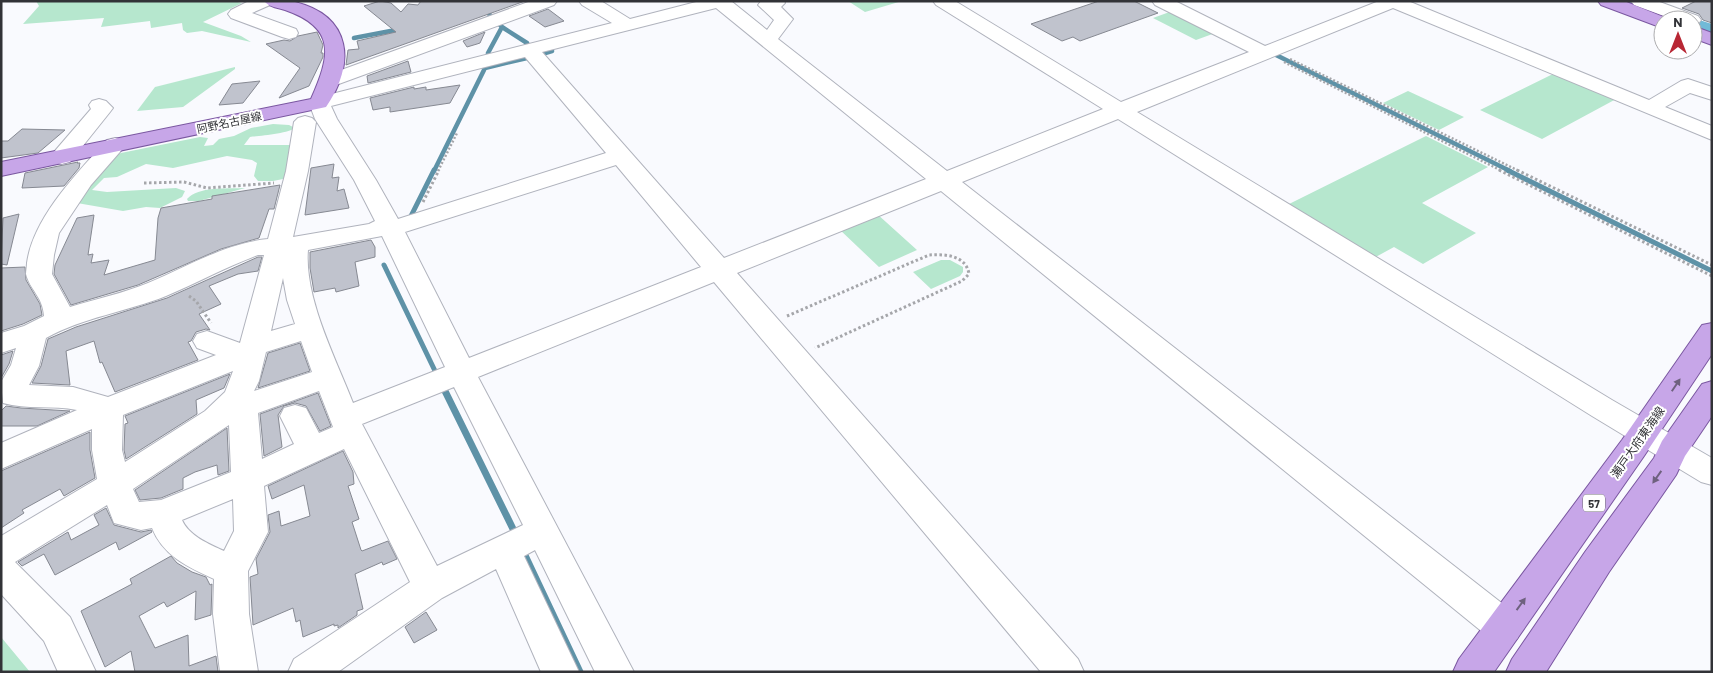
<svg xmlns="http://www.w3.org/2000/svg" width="1713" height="673" font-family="Barlow,'Noto Sans JP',sans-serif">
<rect width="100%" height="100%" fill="#f9fafe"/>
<!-- green -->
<path fill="#b6e7ce" d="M36 1H233L242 3 203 22 241 36 251 42 202 31 187 33 183 30 182 23 151 28 150 21 101 27 104 18 23 24 39 6Z
M848 1H902L865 12Z
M1175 10 1218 32 1196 40 1153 18Z
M235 67V69L183 107 137 111 155 87Z
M1557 72 1618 98 1542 139 1480 110Z
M1408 91 1464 117 1439 130 1383 103Z
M273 124 289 125 295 128C290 133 259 136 250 137L244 145H292L288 175 283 179 273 181H258L254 176 257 163 252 160 227 156 173 168 146 164 117 177 104 178 92 190 107 192 176 188 185 191 182 197 160 208 146 207 123 211 77 203 111 158 121 153 200 137 208 138 204 146 213 145 219 139 234 136 251 128Z
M1426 136 1488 167 1422 203 1476 233 1423 264 1394 247 1372 259 1285 206Z
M242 188H245L199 201H188L187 199C199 186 226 189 242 188Z
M876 213 917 250 879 267 838 228Z
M941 260H950L963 267V272L960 276 931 289 913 272Z
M1 637 30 672H1Z"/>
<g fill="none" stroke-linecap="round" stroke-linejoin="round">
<!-- stream-far2 -->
<path stroke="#5e92a7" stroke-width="4.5" d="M483 8 502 27 527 43
M354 38 401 29
M488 53 502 27
M542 54 552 51 550 50
M1276 55 1510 171
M434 171 485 68 527 58"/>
<!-- stream-far1 -->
<path stroke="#5e92a7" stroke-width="5" d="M1507 170 1712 271
M411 216 434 170
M384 265 436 373
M443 387 445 390"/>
<!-- stream -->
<path stroke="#5e92a7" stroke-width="7" d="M444 389 516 535
M522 549 580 672"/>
<!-- river -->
<path fill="#71bad7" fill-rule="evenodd" d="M1615 1H1647L1686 15 1689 19 1693 18 1712 24V39L1693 33V20H1663V22L1618 6Z"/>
</g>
<!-- building -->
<path fill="#c0c3cd" stroke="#868992" d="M380 1 391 3 401 12 408 4 418 5 421 1H525L346 65 348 50 359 49 357 41 396 32 364 6Z
M1099 1H1134L1158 13 1080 41 1073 37 1062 41 1031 24Z
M1696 1H1712V23L1703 20 1699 14 1682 8Z
M548 9 564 21 545 27 529 16Z
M317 32 323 45 321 53H323V57L309 86 279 98 300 68 266 44 284 40 290 41 298 36Z
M485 32 480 43 477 44 467 47 463 41Z
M408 61 411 72 368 83 367 76Z
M260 81 243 103 219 105 232 84Z
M460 85 450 103 390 112V107L373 110 370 98 414 87V89L426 87V90Z
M22 129 65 130 38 153 1 158V141H8Z
M78 162 77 163H80L79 168 64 186 22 188 25 173Z
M334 164 332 178 339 177 337 191 344 189 349 208 305 215 311 168Z
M280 185 274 209H269L259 238 221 249 138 285 71 305 54 274 55 265 77 218 94 215 88 255 93 254 91 263 109 260 104 275 155 260 158 218 161 208 212 199V196Z
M19 214 7 265 1 264 3 218Z
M371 240 375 247V257L355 262 359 286 336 292 335 288 314 292 310 268V252Z
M258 257H262L258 271 238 274 209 286 221 304 199 314 210 330 206 329 196 332 191 341 188 342 198 360 115 392 102 362 100 363 94 341 66 351 70 385 32 383 41 366 48 339 76 327 167 298Z
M25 267 26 280 40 304 42 315 23 324 1 331V268Z
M300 343 310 371 258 388 268 353Z
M13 351 9 364 1 378V355Z
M230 374 224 388 196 400 197 414 126 459 124 450 125 424 128 423 125 416Z
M318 393 331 426 320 431 306 406 295 403 284 406 278 415 282 447 264 456 260 414Z
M6 406 21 408 70 411 37 426H1V411Z
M227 428 229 471 218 475 217 465 195 472 183 478V489L161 498 140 500 135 490Z
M90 432V450L95 478 64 496 60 489 22 510 24 513 1 528V471Z
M343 451 353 472 354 484 348 486 359 519 352 522 361 550 362 551 388 541 397 559 383 565 382 562 355 574 363 609 357 611V615L338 628V625L334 626V624L303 637 300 620 296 622 293 608 253 625 250 577 258 574 256 559 270 532 268 515 279 511 281 526 310 516 304 485 272 499 268 486Z
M106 508 114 525 141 532 151 530 152 532 119 550 116 542 55 575 44 554 22 566 18 562 68 532 71 540 99 525 94 515Z
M171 556 177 563 192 572 206 577 210 585 212 584 211 615 195 620 196 591 167 607 164 602 139 616 155 648 188 635 189 666 216 656 218 672H135L131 651 105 667 81 611 132 584 130 579Z
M426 612 437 630 414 643 405 627Z"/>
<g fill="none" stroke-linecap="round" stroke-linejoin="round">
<defs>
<path id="minor" d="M249 1H273L270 5 252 13 296 29 298 33 296 37 289 39 282 37 231 18 228 14 231 10Z
M531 1H557L554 5 336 85 329 87 322 85 319 81 322 77Z
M579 1H601L630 19 700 1H731L767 30 774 20 758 5 761 1H784L785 3 781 7 793 19 778 39 947 171 1103 109 936 5 933 1H955L1121 102 1249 52 1155 5 1152 1H1175L1265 46 1379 1H1408L1649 100 1681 81 1688 79 1712 87V100L1690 93 1665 107 1712 126V140L1393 8 1137 112 1612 400 1712 458V485L1701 482 1592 416 1118 119 962 182 1517 615 1522 627 1517 639 1504 643 1491 639 941 191 737 273 1078 659 1084 672H1041L714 282 478 377 634 672H595L535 550 524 556 579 672H541L496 569 442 598 338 672H288L294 659 410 582 344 449 264 486 268 532 248 571 249 614 258 672H220L213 614 214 579C188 567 163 556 152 528L141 530 114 523 107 505 15 562 70 617 96 672H58L44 641 1 594V536L97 479 92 450V429L1 469V443L77 410C53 405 26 410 3 403L1 382 11 365 16 348 1 353V333L24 326 44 316C43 297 30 290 26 274 26 271 27 266 27 263 33 218 77 173 107 140L115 138 123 140 126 145 91 185 59 233 54 255 52 274 70 307C96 299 124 293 148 283 187 267 225 243 268 239L286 171 294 122 298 118 305 116 312 118 316 122 308 171 293 237 369 224 375 221 354 180 315 119 309 103 312 99 612 23 582 5ZM716 8 926 179 724 258 542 52ZM525 57 606 153 398 219 376 180 337 119 331 106ZM616 165 701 267 469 358 405 232ZM382 236 445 367 353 403C336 359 304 298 308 250ZM258 255H264L240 343 207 331 197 334 193 341 197 348 216 355 108 397 73 387 29 385 39 366 46 338C84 317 126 312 166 296 197 283 226 267 258 255ZM283 278 287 300 295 324 271 331ZM301 341 312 372 254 391 259 381 266 352ZM233 371 225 392 205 411 125 462 122 450 123 415ZM454 387 523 525 437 566 362 424ZM319 391 333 427 319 433 306 408 295 405 284 408 280 416 294 444 262 459 258 413ZM229 425 231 472 161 500 139 502 133 489ZM233 499 234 531 224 551C209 544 189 536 182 520Z
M1631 1H1657L1698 16 1701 20 1698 24 1693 25V20H1675L1634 5Z
M99 99 106 101 113 108 110 112 70 162 62 164 54 162 51 157 54 152 91 109 89 105 92 101Z"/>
<path id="major" d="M264 1C274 1 286 0 295 2 352 16 356 64 326 107L1 176V162L311 99C330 56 337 28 285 10 278 8 269 7 264 1Z
M1598 1H1624L1671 20H1663V27L1657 26 1601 5Z
M1693 26 1712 33V45L1693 38Z
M1712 323V354L1644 456 1494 672H1453L1459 659 1622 440 1702 325Z
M1712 381V416L1685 456 1676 475 1609 572 1546 672H1506L1512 659 1585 552 1654 458 1662 441 1702 384Z"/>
</defs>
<!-- minor casing -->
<use href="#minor" stroke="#b0b3bd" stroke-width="2"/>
<!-- major casing -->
<use href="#major" stroke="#7a57a0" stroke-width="2"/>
<!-- path-far1 -->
<path stroke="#a5a6aa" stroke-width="2.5" stroke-dasharray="2 2" stroke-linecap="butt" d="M1290 59 1519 171
M1284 62 1502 171
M438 171 457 133"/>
<!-- path -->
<path stroke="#a5a6aa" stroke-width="3" stroke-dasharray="2.5 2.5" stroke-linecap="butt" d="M1499 170 1712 276
M1517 170 1712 265
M144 183 184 182 207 188 274 183
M423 202 439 170
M189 296 196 301 211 323
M787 316 929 255C945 254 966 255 969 274L962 281 815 348"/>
<!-- minor -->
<use href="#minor" fill="#fff" fill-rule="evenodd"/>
<!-- major -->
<use href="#major" fill="#c7a6e8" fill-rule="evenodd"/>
</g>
<!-- one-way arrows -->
<defs><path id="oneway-solid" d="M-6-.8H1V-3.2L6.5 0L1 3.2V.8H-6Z" transform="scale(1.25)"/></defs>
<g fill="#6e617e">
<use href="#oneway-solid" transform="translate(1676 385) rotate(-56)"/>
<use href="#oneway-solid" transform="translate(1657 477) rotate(125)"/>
<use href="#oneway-solid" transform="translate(1521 604) rotate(-54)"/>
</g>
<g text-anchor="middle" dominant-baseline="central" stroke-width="4" stroke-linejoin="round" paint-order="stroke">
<!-- far-street labels -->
<g font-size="11" fill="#323337" stroke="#fff">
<text transform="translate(229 122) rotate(-12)">阿野名古屋線</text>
</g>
<!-- shield labels -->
<rect fill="#fff" stroke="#707073" stroke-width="1" x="1583" y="494.5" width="22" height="17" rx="4"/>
<g font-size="11" font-weight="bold" fill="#323337">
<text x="1594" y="503">57</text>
</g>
<!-- street labels -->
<g font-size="12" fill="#323337" stroke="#fff">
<text transform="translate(1637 442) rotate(-55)">瀬戸大府東海線</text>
</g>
</g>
<!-- border -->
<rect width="1713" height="673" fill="none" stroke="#323337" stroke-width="5"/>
<!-- north arrow -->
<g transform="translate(1678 35)"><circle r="24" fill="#ffffff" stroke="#adadaf"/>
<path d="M0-4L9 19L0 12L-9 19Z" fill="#b82734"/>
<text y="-8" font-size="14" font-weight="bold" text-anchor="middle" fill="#323337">N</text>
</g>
</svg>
